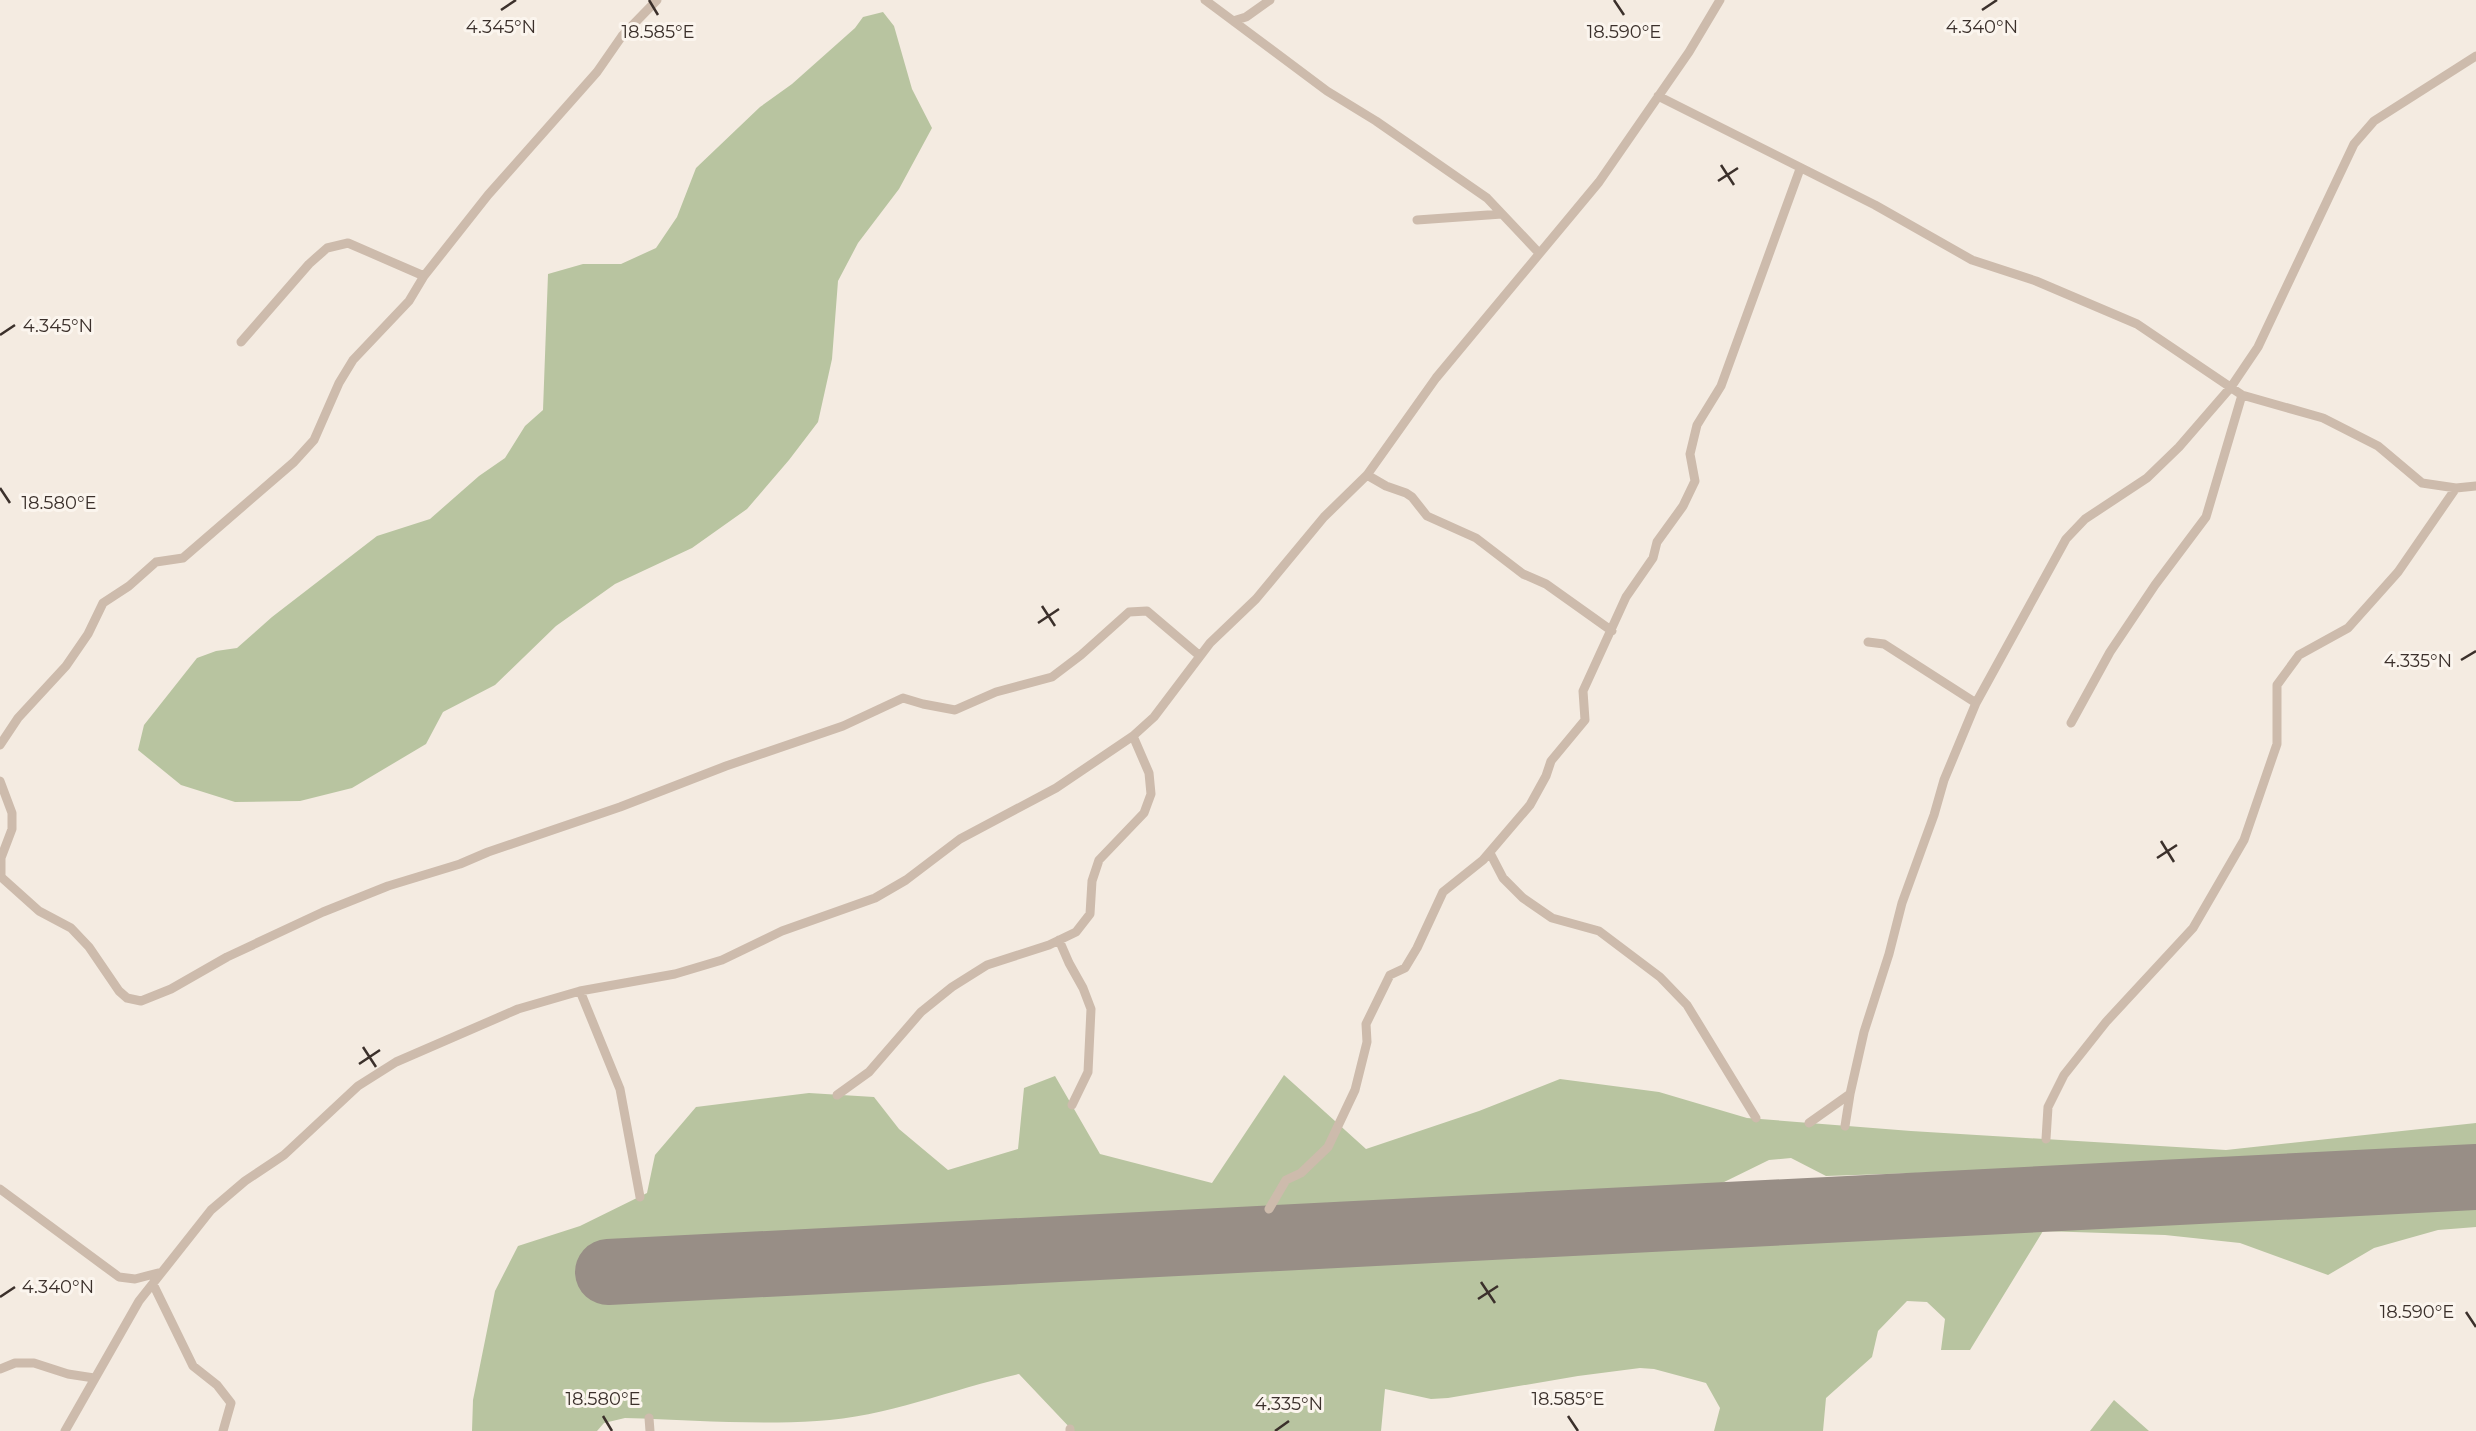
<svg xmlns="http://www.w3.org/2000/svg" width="2476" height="1431" font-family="Montserrat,sans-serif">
<rect width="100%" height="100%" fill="#f4ebe1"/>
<!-- green -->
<path fill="#b8c4a0" d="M883 12 894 26 912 89 932 128 899 189 858 243 838 281 832 359 818 422 789 460 747 509 692 548 615 584 556 626 495 685 443 712 426 744 352 788 300 801 235 802 181 785 138 750 144 725 197 658 216 651 237 648 272 617 377 536 430 519 479 476 505 458 525 426 543 410 548 274 583 264H621L656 248 677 217 696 168 760 107 792 84 855 28 863 17Z
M1284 1075 1366 1149 1479 1111 1560 1079 1659 1092 1747 1118 1911 1131 2226 1150 2476 1123V1150L2274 1161 1826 1176 1791 1158 1769 1160 1716 1186 1686 1192 609 1248 600 1288 692 1290 989 1264 1365 1248 1834 1223 2155 1213 2476 1198V1227L2438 1230 2374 1248 2328 1275 2240 1243 2165 1235 2043 1231 1970 1350H1941L1945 1319 1927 1302 1907 1301 1878 1331 1872 1357 1826 1398 1823 1431H1714L1720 1408 1706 1383 1654 1369 1640 1368 1578 1376 1448 1398 1431 1399 1385 1389 1381 1431H1073L1019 1374C952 1389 887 1417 817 1421 753 1425 688 1420 625 1418L604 1423 597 1431H472L473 1400 495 1291 518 1246 580 1226 647 1193 655 1155 696 1107 809 1093 874 1097 899 1129 948 1170 1018 1149 1024 1088 1055 1076 1100 1154 1212 1183Z
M2114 1400 2149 1431H2090Z"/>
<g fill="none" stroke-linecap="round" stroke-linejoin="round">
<!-- runway -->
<path stroke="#988e86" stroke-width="66" d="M608 1272 2476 1177"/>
<!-- street -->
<path stroke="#cdbbac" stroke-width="9" d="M1205 0 1327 91 1376 121 1487 198 1539 253
M1233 21 1246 17 1270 0
M1658 96 1875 205 1972 260 2036 281 2137 324 2242 395 2323 418 2378 446 2422 483 2456 488 2476 486
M1417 220 1502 214
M241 342 309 264 327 248 348 243 424 276 488 195 597 72 622 36 657 0
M1367 475 1386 486 1406 493 1412 497 1427 516 1476 538 1523 574 1546 584 1612 631
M1868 642 1884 644 1976 703
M2071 723 2110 652 2155 585 2206 517 2242 395
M0 745 18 718 66 666 88 634 103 603 129 586 156 562 183 558 294 462 314 440 339 383 353 360 409 301 424 276
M0 781 12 813V829L1 858V877
M1490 853 1503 878 1523 898 1552 918 1599 931 1660 977 1687 1005 1756 1118
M0 876 39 911 71 928 89 947 119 991 127 998 141 1001 171 989 227 957 323 912 388 886 460 864 488 852 620 807 726 766 843 726 903 698 923 704 955 710 996 692 1052 677 1081 655 1129 612 1147 611 1200 656
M1059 940 1069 963 1083 988 1091 1009 1088 1072 1072 1105
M580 991 620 1089 640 1197
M837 1095 869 1072 921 1012 952 987 987 965 1049 945 1076 932 1090 914 1092 881 1099 860 1144 813 1151 794 1149 773 1133 736
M1809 1123 1850 1094
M1845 1126 1850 1094 1864 1032 1889 954 1902 903 1934 815 1944 780 1976 703 2066 539 2085 519 2147 478 2179 447 2231 387 2258 347 2354 144 2374 121 2476 56
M2046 1139 2048 1107 2064 1075 2106 1022 2193 928 2244 840 2277 744V685L2299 655 2348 628 2398 572 2456 488
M0 1189 119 1277 135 1279 162 1272 211 1210 245 1181 284 1155 358 1086 396 1062 518 1009 580 991 675 974 722 960 782 931 875 898 906 880 960 839 1056 788 1133 736 1154 717 1210 643 1256 599 1324 517 1367 475 1436 378 1599 182 1689 52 1720 0
M1269 1209 1286 1180 1301 1173 1328 1147 1355 1090 1367 1042 1366 1024 1390 975 1405 968 1417 948 1443 892 1483 860 1530 805 1546 776 1551 761 1585 720 1583 691 1626 597 1653 558 1657 542 1683 506 1695 481 1690 454 1697 425 1721 386 1800 169
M153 1284 193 1366 217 1385 231 1403 223 1431
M0 1369 15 1363H34L68 1374 94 1378
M649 1418 650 1431
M65 1431 139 1301 162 1272
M1070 1431V1429"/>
</g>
<!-- ticks -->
<path fill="none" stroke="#3b302b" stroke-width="2.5" d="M649 0 658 15M1614 0 1624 15M501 10 516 0M1982 10 1997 0M1721 165 1734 185M1718 181 1738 168M0 335 15 325M0 488 10 503M1042 606 1055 626M1038 623 1059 609M2461 660 2476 651M2161 841 2174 862M2157 858 2177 845M363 1047 376 1067M359 1064 380 1050M1481 1282 1495 1303M0 1297 15 1287M1478 1299 1498 1286M2466 1312 2476 1327M603 1416 612 1431M1568 1416 1578 1431M1275 1431 1289 1421"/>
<g font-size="18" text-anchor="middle" fill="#3b302b" stroke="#fbf5ee" stroke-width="6" stroke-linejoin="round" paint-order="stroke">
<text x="501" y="33">4.345°N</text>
<text x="1982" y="33">4.340°N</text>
<text x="658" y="38">18.585°E</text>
<text x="1624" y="38">18.590°E</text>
<text x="58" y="332">4.345°N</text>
<text x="59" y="509">18.580°E</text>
<text x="2418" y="667">4.335°N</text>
<text x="58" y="1293">4.340°N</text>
<text x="2417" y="1318">18.590°E</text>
<text x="603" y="1405">18.580°E</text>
<text x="1568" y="1405">18.585°E</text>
<text x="1289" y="1410">4.335°N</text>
</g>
</svg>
